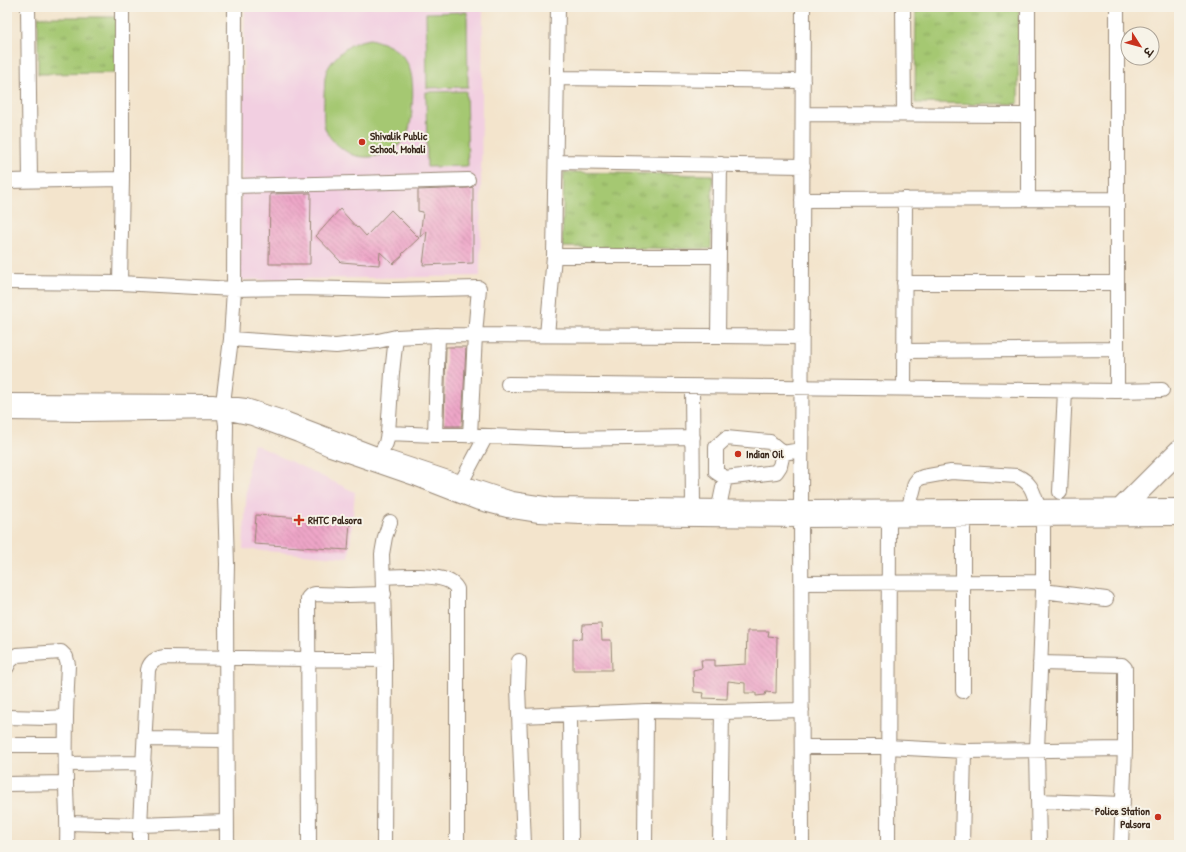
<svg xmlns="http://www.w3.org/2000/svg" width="1186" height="852" font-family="'Patrick Hand','Playpen Sans Deva',sans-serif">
<defs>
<pattern id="park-tufts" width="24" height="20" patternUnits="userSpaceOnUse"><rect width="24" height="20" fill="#a5c872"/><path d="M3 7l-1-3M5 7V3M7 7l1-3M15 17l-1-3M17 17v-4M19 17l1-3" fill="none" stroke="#88a35d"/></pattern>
<pattern id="building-back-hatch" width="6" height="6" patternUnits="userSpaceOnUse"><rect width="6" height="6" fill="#eea6c8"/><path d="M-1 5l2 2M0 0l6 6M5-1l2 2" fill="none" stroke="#c287a2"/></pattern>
</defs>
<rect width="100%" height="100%" fill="#f7f3e8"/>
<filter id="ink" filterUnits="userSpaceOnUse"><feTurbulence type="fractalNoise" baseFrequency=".025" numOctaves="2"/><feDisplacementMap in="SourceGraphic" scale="8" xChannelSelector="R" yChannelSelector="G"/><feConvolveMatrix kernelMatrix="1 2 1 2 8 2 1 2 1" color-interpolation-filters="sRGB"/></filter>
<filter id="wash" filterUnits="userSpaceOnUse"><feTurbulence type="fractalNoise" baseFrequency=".012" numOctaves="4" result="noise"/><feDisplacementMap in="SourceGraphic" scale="16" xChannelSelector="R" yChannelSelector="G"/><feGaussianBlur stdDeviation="0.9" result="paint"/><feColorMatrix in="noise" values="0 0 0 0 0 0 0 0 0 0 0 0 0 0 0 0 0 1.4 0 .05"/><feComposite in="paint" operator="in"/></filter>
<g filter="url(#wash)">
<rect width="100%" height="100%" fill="#f3e4cc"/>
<!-- built -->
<path fill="#f2cfe1" d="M245 7H483L480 276 239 280Z
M254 444 355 492 349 558 243 549 248 469Z"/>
<!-- park -->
<path fill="url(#park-tufts)" stroke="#707948" d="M916 7H1019L1018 104 915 103Z
M38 17H120V73L38 74Z
M564 172 713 175 711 249 562 247Z"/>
<!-- garden -->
<path fill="#a5c872" stroke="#707948" d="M467 12 468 87 427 88 426 13Z
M370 39C410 49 415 70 412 107 412 115 410 130 406 137 393 156 363 164 344 150 335 143 326 136 324 124 323 114 324 104 324 94 325 87 324 79 326 73 329 62 345 47 355 43 359 41 365 40 370 39Z
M466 91 468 166 427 167 426 92Z"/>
<g id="blocks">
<!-- building -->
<path fill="url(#building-back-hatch)" d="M473 187V263L423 265 427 231 420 237 423 212 418 211V190L468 188Z
M311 193 310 264H269L270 194Z
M340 209 357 228 358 227 366 236 391 210 419 238 402 254 403 255 393 264 380 252 379 265 341 262 316 236Z
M446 347H466L462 426H444Z
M256 515 350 521 348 550 254 544Z
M601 624 602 640H611L612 670H573V638L582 639 583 625Z
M747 631H769L768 636 777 637 776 693 766 692 765 695 756 696V693H745V683L728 681 727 699 703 698 704 693 694 692 693 670 702 668 701 660H715V666L746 664Z"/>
</g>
</g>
<g filter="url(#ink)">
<use href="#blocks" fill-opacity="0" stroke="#978775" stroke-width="1"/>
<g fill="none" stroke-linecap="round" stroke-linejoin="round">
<defs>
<path id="minor" d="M28 7 30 181
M903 7 904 114
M557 78 803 81
M803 114 1028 115
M556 162 803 166
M7 181 122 179
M235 186 468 180
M1028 199V7
M802 200 1117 199
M554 256H719
M7 282 120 283 234 289 297 288 393 290 479 288 475 335 470 435
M120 283 122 179V7
M904 283H1117
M547 335 554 256 558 7
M718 336 720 164
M231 339 336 346 378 341 396 337 438 335 718 336 802 337
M904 351 1117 349
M508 384 1117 391 1162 390
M692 387 693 507
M904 389 905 199
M1117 391V7
M7 401 212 402 246 406 280 417 379 455 490 492 512 499 531 502 552 505 801 508 1179 506
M7 413 83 414 224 412 252 418 298 435 330 449 417 479 476 502 507 510 539 515 602 518 801 520 1179 518
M388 433 435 435H463L562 439 693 437
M435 435 438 335
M376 464 386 443 388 433 392 373 396 337
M725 478 776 472 780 466 783 453
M461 483 486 436
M1060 492 1065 391
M719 507 725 478 716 472V447L726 438 770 442 783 453 801 450
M909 507 915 483 918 479 923 477 951 472 1017 476C1032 483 1033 492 1038 507
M383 577C399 576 441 573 453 584 454 584 457 589 457 589V845
M801 583 1043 582
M1043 591 1106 599
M519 661 518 687 524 845
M1040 663 1122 665 1125 668V749L1121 845
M7 667 9 662 17 655 61 652 66 657 68 665C66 703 65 742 66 781 66 802 68 823 67 845
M963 691V519
M570 714 571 845
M520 716 646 711 722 712 802 710
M7 717 47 718 65 717
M145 739 226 740
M7 745H65
M803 747H888L964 751 1125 749
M66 764 144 763
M7 784 66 783
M1038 801 1123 804
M68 823 140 825 226 822
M140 845V825L148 670C150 661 157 658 165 657L385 660
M227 845 226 610 227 564 225 496 226 425 223 403 231 339 234 289 235 7
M309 845 308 598 311 595 315 594 348 595 384 594
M384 845 385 660 382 554 385 537 390 522
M645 845 646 711
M720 845 722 712
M802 845 801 508 803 7
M888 845 889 519
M962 845 964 751
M1039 845 1037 750 1043 591V527"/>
<path id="highway" d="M1124 506 1179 451"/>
</defs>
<!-- minor casing -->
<use href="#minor" stroke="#978775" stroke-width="16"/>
<!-- highway casing -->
<use href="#highway" stroke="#978775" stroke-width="23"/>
<!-- minor -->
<use href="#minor" stroke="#fff" stroke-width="14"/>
<!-- highway -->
<use href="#highway" stroke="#fff" stroke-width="21"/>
</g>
</g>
<!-- markers -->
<g fill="#c8321e" stroke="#f7f3e8" stroke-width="1.5">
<circle cx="362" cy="142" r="4"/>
<circle cx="738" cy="454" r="4"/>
<path d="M297 514h4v4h4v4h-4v4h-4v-4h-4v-4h4z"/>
<circle cx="1158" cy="817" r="4"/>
</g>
<g text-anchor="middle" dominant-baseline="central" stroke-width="4" stroke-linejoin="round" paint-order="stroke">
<!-- poi labels -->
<g font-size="11" font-weight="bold" fill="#3b2a1e" stroke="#f7f3e8" text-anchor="start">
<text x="370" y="136">Shivalik Public<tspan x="370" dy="13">School, Mohali</tspan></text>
<text x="746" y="454">Indian Oil</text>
<text x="308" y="520">RHTC Palsora</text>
<text x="1150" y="811" text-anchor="end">Police Station<tspan x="1150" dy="13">Palsora</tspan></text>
</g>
</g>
<!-- margin -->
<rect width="1186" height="852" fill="none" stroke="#f7f3e8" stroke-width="24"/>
<!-- north arrow -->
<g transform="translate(1140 46) rotate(126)"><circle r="19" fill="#f7f3e8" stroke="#aca397"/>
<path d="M0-3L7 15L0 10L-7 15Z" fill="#c8321e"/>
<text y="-6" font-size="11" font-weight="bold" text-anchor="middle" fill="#3b2a1e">उ</text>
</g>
</svg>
